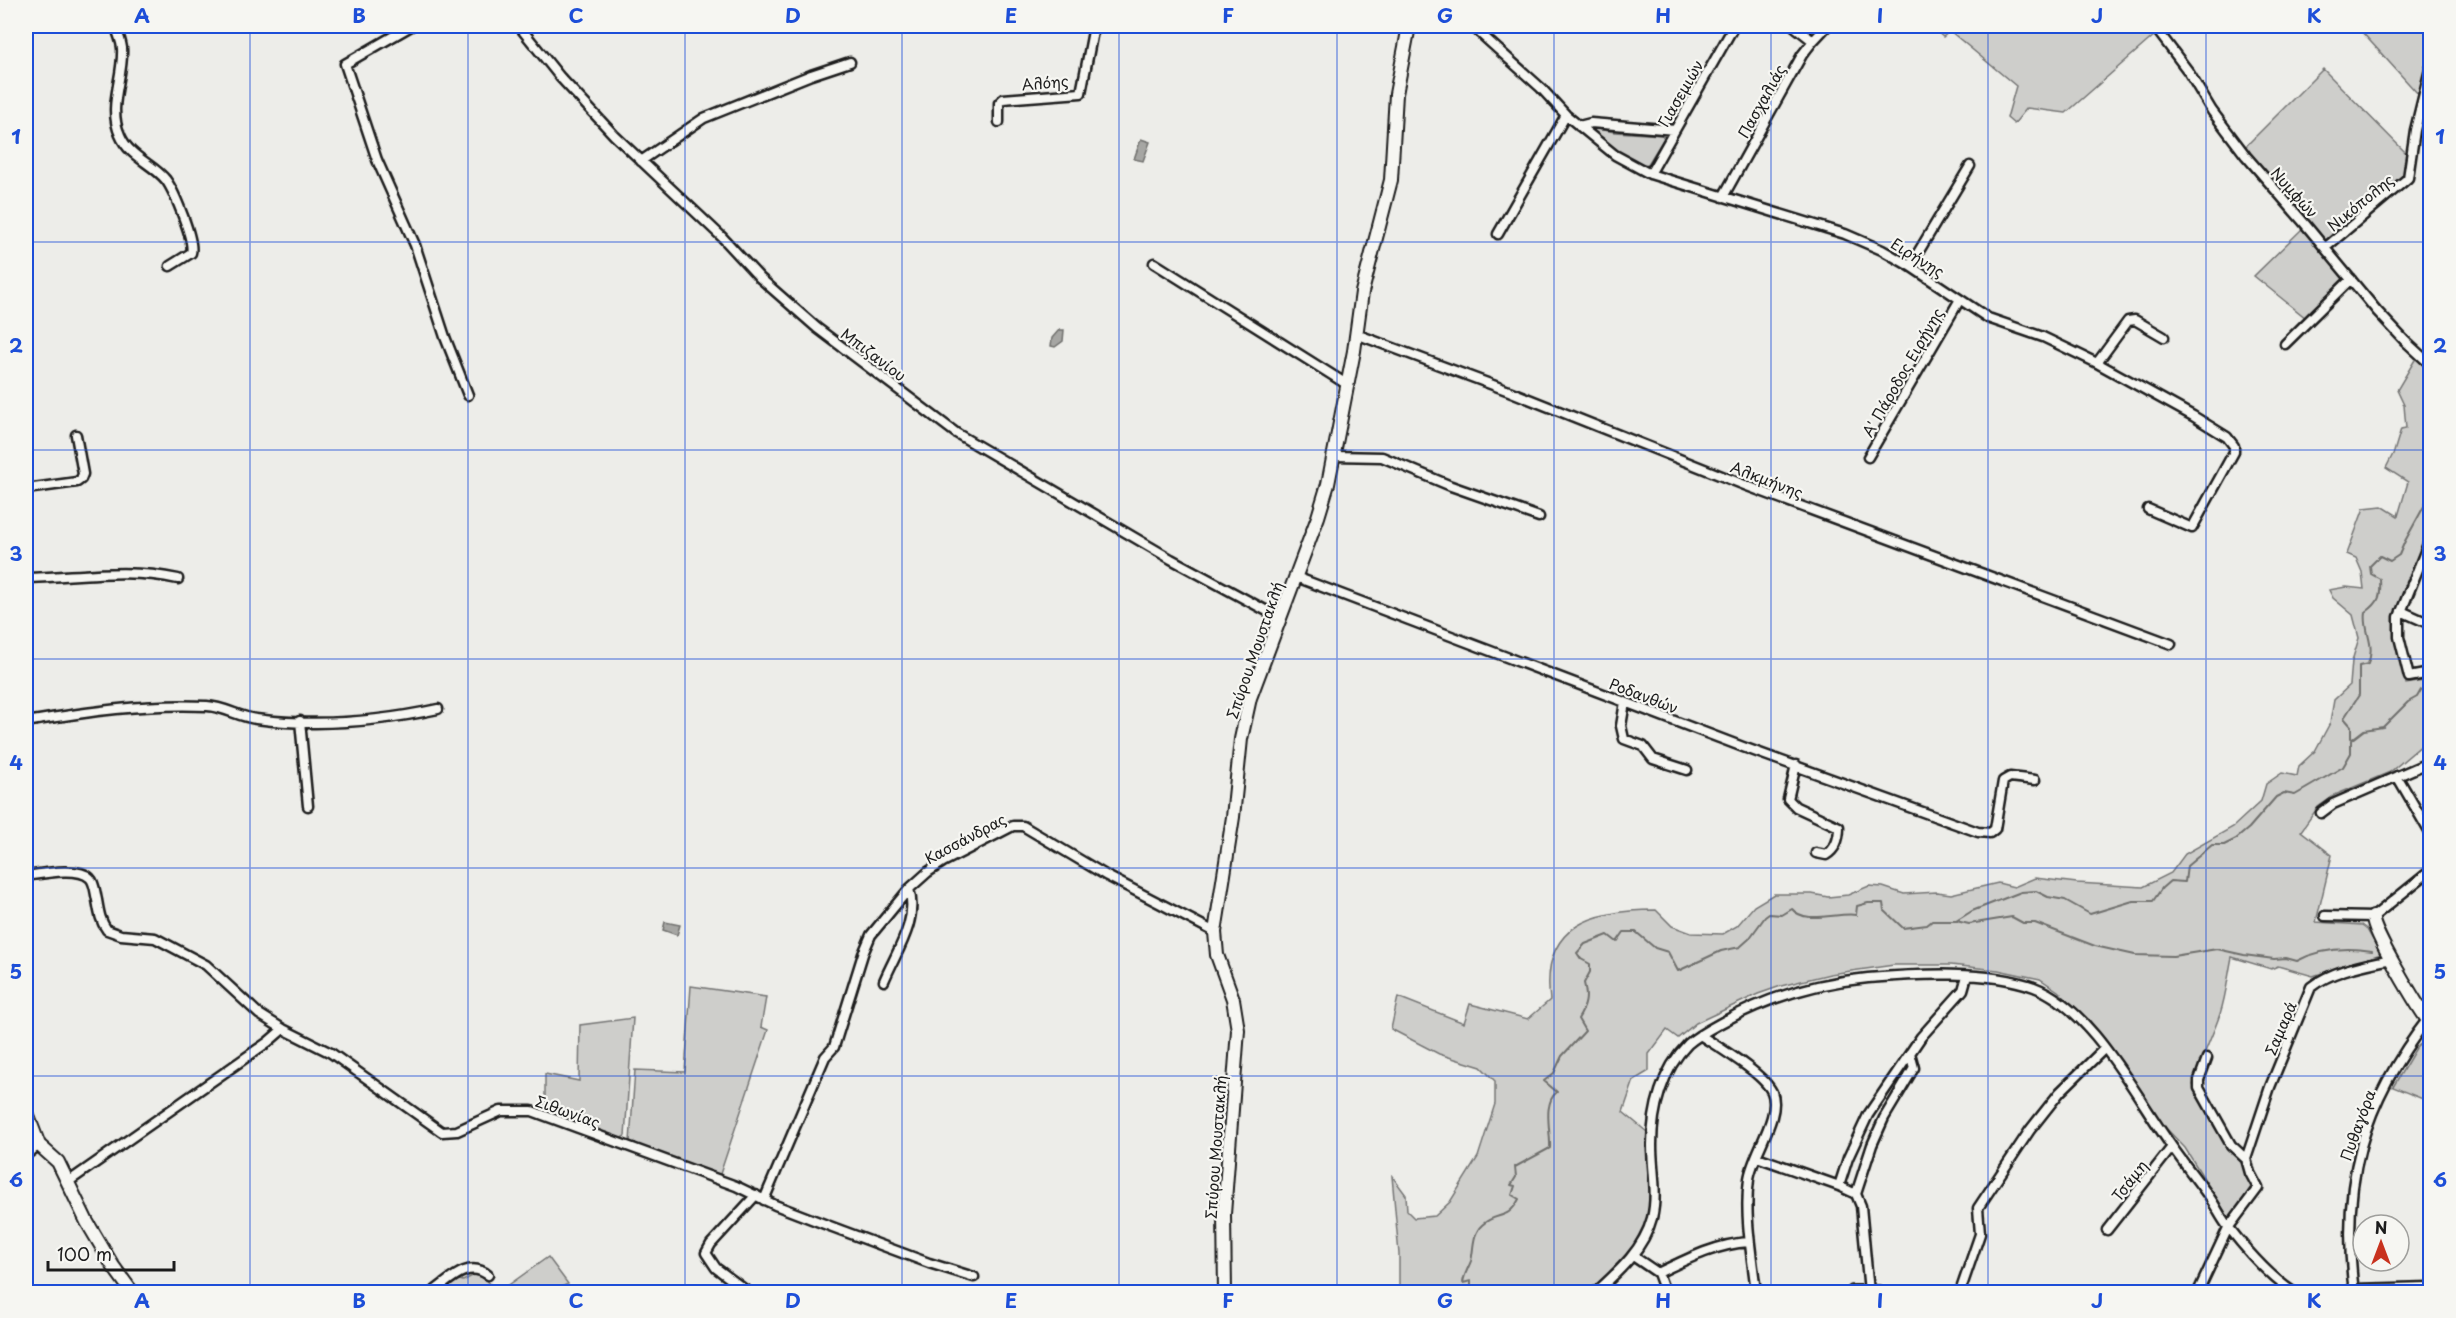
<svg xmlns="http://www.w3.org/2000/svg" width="2456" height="1318" font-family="'Playpen Sans',sans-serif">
<rect width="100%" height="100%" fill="#edede9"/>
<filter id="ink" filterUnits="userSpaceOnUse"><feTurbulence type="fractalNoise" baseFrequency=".0167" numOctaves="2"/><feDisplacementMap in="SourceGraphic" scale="12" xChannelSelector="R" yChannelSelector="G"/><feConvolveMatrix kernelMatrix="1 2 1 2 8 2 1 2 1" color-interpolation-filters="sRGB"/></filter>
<g filter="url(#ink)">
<!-- green -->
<path fill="#cececb" stroke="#757574" stroke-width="1.5" d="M1930 26H2148L2155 35 2066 113 2027 108 2014 124 2007 118 2016 86 1950 31 1943 37Z
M2367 26H2430V85H2423L2418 94 2361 31Z
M2323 69 2410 157 2408 171 2403 179 2326 244 2244 148Z
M1591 128 1615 132 1662 135 1664 138 1648 164C1630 167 1602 142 1591 128Z
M2304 227 2347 279 2306 318 2254 276Z
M2416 358 2430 371V529L2397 613 2394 630 2406 684 2430 680V742L2422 745 2390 772 2335 795 2318 807 2301 831 2332 855 2316 922 2362 925 2366 928 2381 954 2313 976 2278 966 2271 969 2232 957C2228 976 2226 996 2220 1014 2212 1038 2200 1060 2193 1085L2227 1146 2245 1167 2252 1185 2230 1220 2185 1148 2163 1125 2116 1056 2077 1010 2058 991 2040 979 1998 970 1951 965H1894L1830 974 1781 986 1758 994 1696 1023 1678 1038 1667 1030 1649 1054V1071L1634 1080 1623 1112 1647 1132 1646 1147 1651 1185 1648 1217 1627 1258 1587 1292H1399V1254L1392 1176 1406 1195 1407 1211 1414 1218 1435 1216 1450 1202 1478 1157 1495 1104V1081L1481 1067 1439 1054 1391 1029 1398 997 1464 1023 1470 1004 1528 1019 1550 1000C1540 924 1594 910 1656 910L1672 926 1691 933 1723 934 1737 926 1754 906 1774 894H1812L1828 897 1848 895 1869 886 1883 887 1904 894 1937 892 1951 894 1998 883 2014 887 2035 878 2077 883 2143 887 2171 873 2185 854 2233 827 2261 801 2266 784 2282 773 2297 776 2299 766 2315 751 2330 723 2334 700 2350 685 2352 661 2359 638 2353 615 2333 598 2329 590 2346 587 2364 589 2362 572 2356 558 2347 554 2364 508 2382 506 2398 516 2408 482 2386 468 2394 452 2401 429 2406 428 2404 405 2397 390Z
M691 986 766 997 761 1027 768 1030 719 1177 632 1145 630 1142 635 1070 685 1072Z
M633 1018 625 1136 618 1140 545 1112V1074L579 1081 580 1025Z
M2425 1040H2430V1102L2393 1087 2416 1048Z
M548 1257 568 1284 550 1292H506L503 1289Z
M474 1275 484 1277 497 1292H437L455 1279 463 1281Z"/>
<!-- water -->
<path fill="#a6a6a3" stroke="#6f6f6d" stroke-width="1.5" d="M1141 139 1150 142 1143 161 1134 159Z
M1059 330H1064L1063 341 1055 347 1051 346 1052 338Z
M665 922 680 925 677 935 663 930Z"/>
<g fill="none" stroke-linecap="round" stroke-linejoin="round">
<!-- stream -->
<path stroke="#6f6f6d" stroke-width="2" d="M2430 375 2423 382 2430 422
M2351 738V726L2344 718 2359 695V666L2368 664C2376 643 2363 632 2366 612 2380 602 2381 596 2380 579L2371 574 2370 566 2380 556 2390 561 2399 555 2405 541 2428 499 2430 465
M1956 921 1969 924 2012 917 2023 923H2035L2095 946 2135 955 2173 956 2217 949 2244 955 2274 959 2286 958 2297 961C2320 949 2346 947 2372 951
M1471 1292V1281L1463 1283C1464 1274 1468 1269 1471 1261 1474 1249 1472 1234 1482 1225 1497 1211 1507 1222 1519 1199L1512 1195 1515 1186 1511 1185 1516 1177 1515 1167 1550 1148C1551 1130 1542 1104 1557 1092L1544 1081 1554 1073 1562 1056 1585 1031 1578 1019C1586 1006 1588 998 1584 983L1590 972V964L1581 959 1577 953 1585 944 1608 935 1617 942 1624 932H1636L1655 948 1668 952 1678 971 1721 951 1740 947 1749 939 1765 917 1769 914 1782 915 1792 909C1805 925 1838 912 1856 915L1857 906 1868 903H1883L1884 910 1903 928 1927 925 1932 921H1956L1972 911 2021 892 2036 891 2048 897 2065 900 2090 914 2133 901H2153L2162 888 2170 881 2185 882 2187 866 2212 845H2224L2236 839 2249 828 2276 797 2284 793 2295 795 2343 767 2351 753V740L2364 730 2383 727 2408 702 2417 697 2421 690 2430 686"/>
<defs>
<path id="street" d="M115 26C118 33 121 40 122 48 124 77 107 106 120 135 129 157 152 163 166 180 174 191 195 241 191 253L170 266
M411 26 345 64 377 160 415 245 445 337 468 395
M519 26 560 77 614 135 722 237 760 278 817 328 956 433 1171 559 1280 618
M1472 26 1541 88 1566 115 1615 155 1650 174 1845 234 1882 250 1910 266 1988 318 2043 337 2097 363 2193 416 2227 437 2234 446V452L2192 528 2148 509
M2154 26 2188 71 2212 111 2246 156 2305 224 2377 311 2405 341 2430 364
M1813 41 1827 26
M999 122V103L1003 99 1081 93 1094 26
M1579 126 1591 123 1675 130
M641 161 704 118 811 75 850 62
M1650 174 1734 26
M1723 197 1802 55 1813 41 1794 26
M1498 234 1566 115
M2325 248 2408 178 2415 130 2430 69
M1154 263 1348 385
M1910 266 1970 166
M1356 334 1509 391 1747 486 2171 644
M2285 344 2351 279
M2097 363 2128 321 2135 320 2164 337
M1334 456 1382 457 1451 486 1539 517
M1868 457 1959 301
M26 489 77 482 81 479 83 474 76 435
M2430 539 2399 617V637L2409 677 2430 673
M1296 577 1743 747 1978 832 1990 833 1995 829 2003 781 2010 777 2035 780
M26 578C77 577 126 567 178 579
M2401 611 2430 624
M1625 702 1621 726 1624 739 1643 746 1653 759 1687 770
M300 721 308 806
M26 722C86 712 146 703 207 706 225 707 239 717 256 719 316 727 378 722 438 709
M1796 765 1788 799 1796 807 1839 827C1839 839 1836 849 1826 855L1816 853
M2397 776 2430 833
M2321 813 2333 804 2430 762
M26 876C41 874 78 866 90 878 95 883 95 892 97 900 99 911 100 921 107 930L121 935 155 938 206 965 259 1014 283 1029
M2325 916 2373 917 2430 871
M884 981C896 952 919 921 909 889
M1700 1035C1718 1047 1763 1073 1772 1092 1782 1116 1752 1154 1749 1179 1744 1216 1752 1256 1756 1292
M26 1155 39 1145
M1757 1157 1839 1186 1856 1194
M2246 1159 2270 1087 2311 987C2333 970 2364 965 2391 959
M68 1182 268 1042 283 1029 331 1053 442 1132 457 1131 501 1111H532L736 1186 775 1205 827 1225 929 1263 974 1277
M1839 1186 1848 1158 1868 1115 1921 1037 1963 990 1967 976
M764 1200 825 1057 834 1047 863 954 871 935 909 889 928 872 943 862 1013 826H1023L1107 876 1215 932
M2107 1230 2172 1147
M1633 1256 1658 1273 1665 1292
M1658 1273C1687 1259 1716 1244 1749 1242
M2353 1289 2430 1287
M433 1292C449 1281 468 1259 488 1275
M748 1292 716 1268 706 1253 711 1244 756 1195
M1596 1292C1618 1272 1644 1249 1652 1218 1658 1194 1652 1170 1652 1145 1652 1109 1662 1070 1688 1044 1697 1036 1708 1030 1719 1024 1765 998 1815 983 1868 978 1918 974 1987 970 2034 987 2093 1009 2137 1099 2173 1148 2185 1165 2198 1181 2210 1198 2217 1208 2222 1220 2230 1229 2248 1252 2269 1276 2293 1292
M1869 1292 1861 1206 1856 1194 1872 1145 1884 1118 1914 1068 1910 1053
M1960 1292 1980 1234 1978 1208 2030 1130 2060 1092 2104 1049
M2198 1292 2228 1228 2258 1188 2250 1173 2246 1159 2231 1145 2199 1088V1080L2207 1058
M2354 1292C2340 1183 2362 1103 2430 1016"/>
<path id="secondary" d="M2373 917C2371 930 2420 1010 2430 1023
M26 1111 39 1145 58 1162 87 1222 113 1266 132 1292
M1225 1292 1224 1214 1238 1030 1233 999 1217 955 1215 932 1233 817 1241 739 1250 698 1318 517 1328 484 1354 351 1362 292 1391 180 1396 94 1409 26
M1853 1292H1878"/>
</defs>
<!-- street casing -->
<use href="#street" stroke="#1c1c1c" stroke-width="13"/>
<!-- secondary casing -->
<use href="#secondary" stroke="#1c1c1c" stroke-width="16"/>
<!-- street -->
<use href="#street" stroke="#f6f6f2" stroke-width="8"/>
<!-- secondary -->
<use href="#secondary" stroke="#f6f6f2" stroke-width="12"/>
</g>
</g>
<!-- grid -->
<path fill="none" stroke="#1d4ed8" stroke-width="1.5" stroke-opacity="0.55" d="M250 26V1292M468 26V1292M685 26V1292M902 26V1292M1119 26V1292M1337 26V1292M1554 26V1292M1771 26V1292M1988 26V1292M2206 26V1292M26 242H2430M26 450H2430M26 659H2430M26 868H2430M26 1076H2430"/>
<g text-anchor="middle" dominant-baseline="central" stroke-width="4.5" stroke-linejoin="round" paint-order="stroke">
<!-- street labels -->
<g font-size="15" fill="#1c1c1c" stroke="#f6f6f2">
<text transform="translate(1045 82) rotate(-5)">Αλόης</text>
<text transform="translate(1680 93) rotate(-60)">Γιασεμιών</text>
<text transform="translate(1761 101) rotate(-61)">Πασχαλιάς</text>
<text transform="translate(2295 192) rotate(48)">Νυμφών</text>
<text transform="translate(2360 202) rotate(-39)">Νικόπολης</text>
<text transform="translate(1918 257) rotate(32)">Ειρήνης</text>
<text transform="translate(874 354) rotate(37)">Μπιζανίου</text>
<text transform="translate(1902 372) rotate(-60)">A' Πάροδος Ειρήνης</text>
<text transform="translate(1767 479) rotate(21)">Αλκμήνης</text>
<text transform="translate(1254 650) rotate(-71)">Σπύρου Μουστακλή</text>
<text transform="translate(1644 695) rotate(21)">Ροδανθών</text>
<text transform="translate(965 838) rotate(-28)">Κασσάνδρας</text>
<text transform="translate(2280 1028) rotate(-67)">Σαμαρά</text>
<text transform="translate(568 1111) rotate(20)">Σιθωνίας</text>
<text transform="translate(2357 1125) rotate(-70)">Πυθαγόρα</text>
<text transform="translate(1215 1147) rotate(-86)">Σπύρου Μουστακλή</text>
<text transform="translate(2129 1180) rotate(-52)">Τσάμη</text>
</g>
</g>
<!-- margin -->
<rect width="2456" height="1318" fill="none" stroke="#f6f6f2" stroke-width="66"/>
<!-- north arrow -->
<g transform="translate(2381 1243)"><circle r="28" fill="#f6f6f2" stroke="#9f9f9c" stroke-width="1.5"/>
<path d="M0-4.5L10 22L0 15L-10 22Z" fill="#c8321e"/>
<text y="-9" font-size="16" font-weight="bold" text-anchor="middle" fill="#1c1c1c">N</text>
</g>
<!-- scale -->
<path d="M48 1261v9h126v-9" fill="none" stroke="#1c1c1c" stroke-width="3"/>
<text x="57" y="1261" font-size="18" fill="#1c1c1c" stroke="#f6f6f2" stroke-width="4.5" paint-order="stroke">100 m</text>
<rect x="33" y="33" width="2390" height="1252" fill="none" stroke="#1d4ed8" stroke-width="2"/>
<g font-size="20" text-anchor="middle" font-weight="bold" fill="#1d4ed8">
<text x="142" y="23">A</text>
<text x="359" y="23">B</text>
<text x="576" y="23">C</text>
<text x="793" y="23">D</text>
<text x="1011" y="23">E</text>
<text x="1228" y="23">F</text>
<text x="1445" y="23">G</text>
<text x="1663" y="23">H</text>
<text x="1880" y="23">I</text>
<text x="2097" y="23">J</text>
<text x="2314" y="23">K</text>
<text x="16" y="144">1</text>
<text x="2440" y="144">1</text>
<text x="16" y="353">2</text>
<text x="2440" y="353">2</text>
<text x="16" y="561">3</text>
<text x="2440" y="561">3</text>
<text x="16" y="770">4</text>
<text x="2440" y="770">4</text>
<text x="16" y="979">5</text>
<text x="2440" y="979">5</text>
<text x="16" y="1187">6</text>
<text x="2440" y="1187">6</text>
<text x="142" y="1308">A</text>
<text x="359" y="1308">B</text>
<text x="576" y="1308">C</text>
<text x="793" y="1308">D</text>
<text x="1011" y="1308">E</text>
<text x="1228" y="1308">F</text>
<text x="1445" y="1308">G</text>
<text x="1663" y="1308">H</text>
<text x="1880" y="1308">I</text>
<text x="2097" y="1308">J</text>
<text x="2314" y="1308">K</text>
</g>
</svg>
